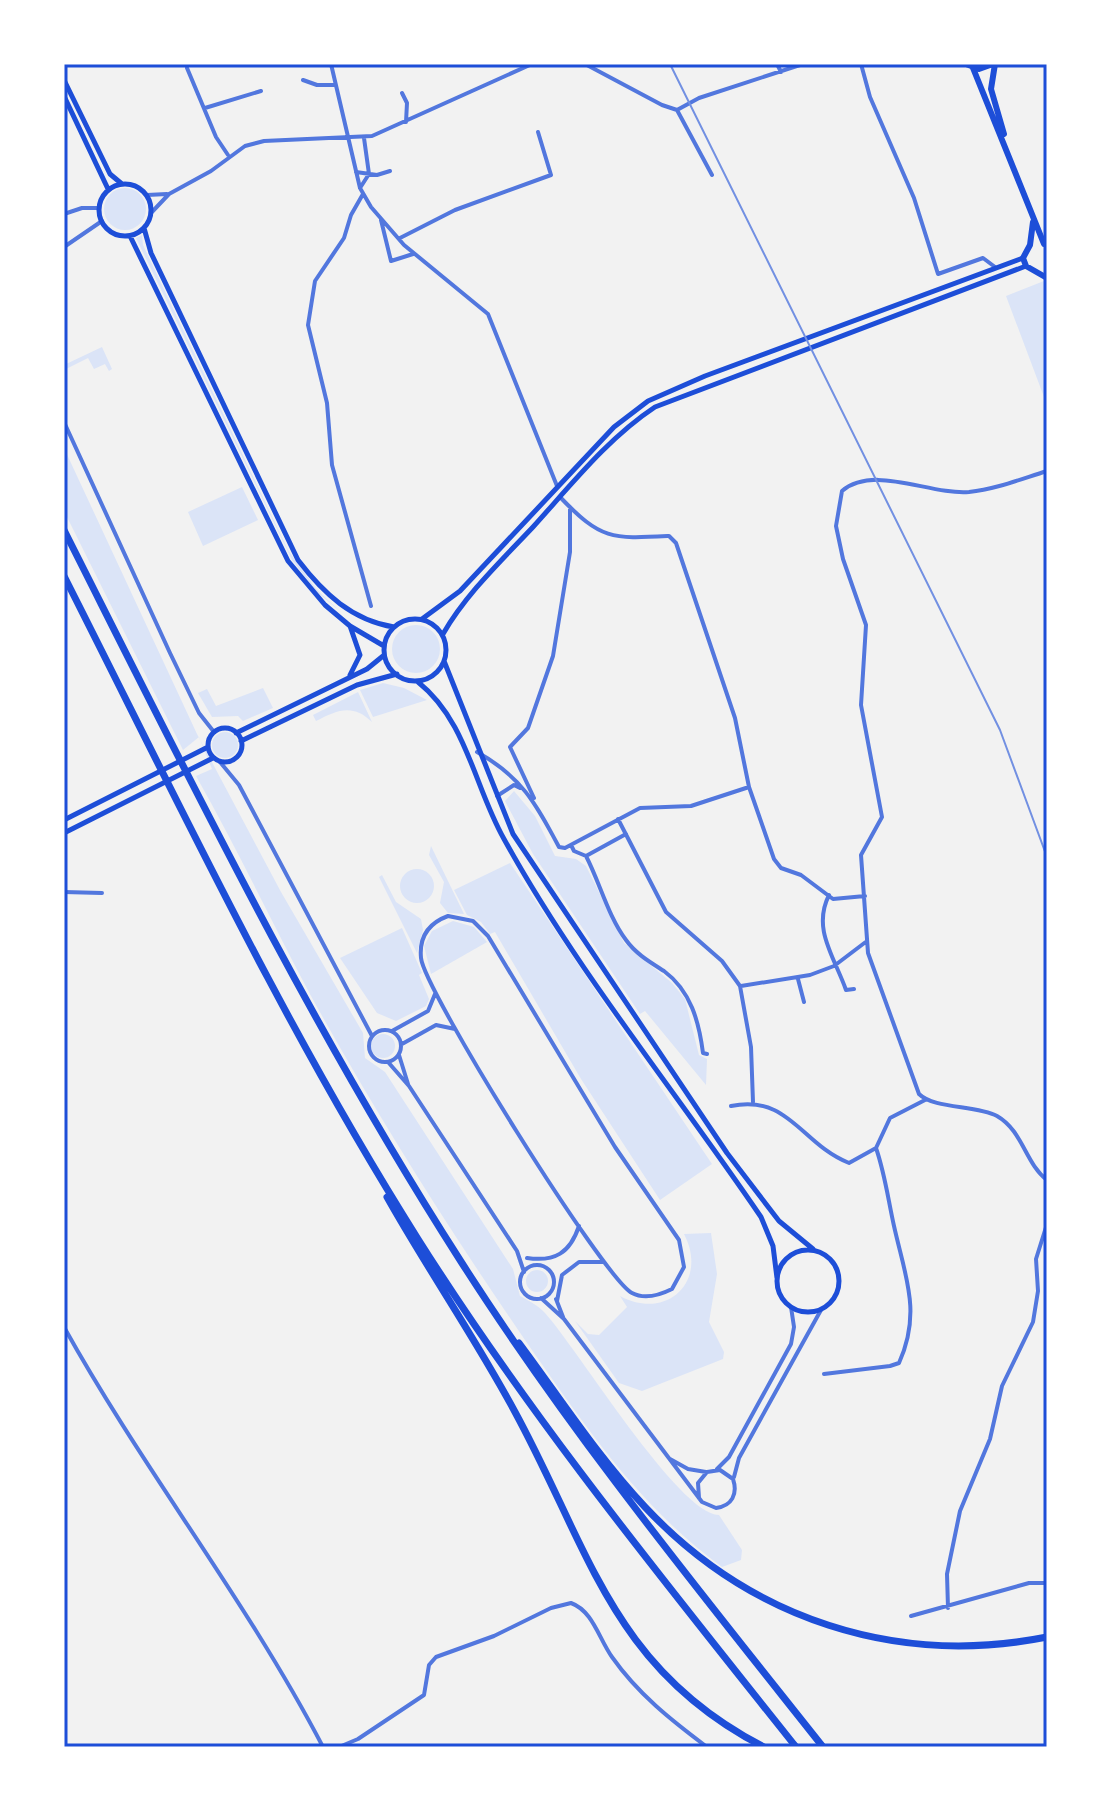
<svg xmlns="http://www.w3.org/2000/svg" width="1111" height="1811" font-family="Helvetica,sans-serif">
<rect width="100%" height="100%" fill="#f2f2f2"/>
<!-- green -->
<path fill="#dbe4f7" d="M104 209a21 21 0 1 1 42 0a21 21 0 1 1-42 0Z
M142 235 143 245 288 550 316 589 342 613 317 592 292 560 136 238Z
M1044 281 1047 285V396L1044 397 1006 296Z
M102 347 112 369 109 371 105 364 94 369 88 358 64 370V365Z
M64 448 197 734 281 892 363 1033 365 1058 385 1072 513 1269 520 1296C529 1301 538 1305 545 1313 577 1348 679 1515 719 1515L742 1550 741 1560 722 1567C639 1507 582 1422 525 1340 448 1228 376 1114 311 996 272 923 237 848 196 776L212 769 199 737 183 750 64 511Z
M242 487 258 520 203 546 188 512Z
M392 649a24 24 0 1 1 48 0a24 24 0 1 1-48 0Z
M383 683 404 688 427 700 373 717 360 690Z
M263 688 273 708 243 721 238 716 212 717 198 693 207 689 216 706Z
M358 692 372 722C353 703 337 710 316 721L313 715Z
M212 745a13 13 0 1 1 26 0a13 13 0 1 1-26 0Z
M514 791 535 816 555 856 576 859 586 866 624 943 672 983 685 999 699 1055 707 1059 706 1085 645 1011 640 1014 533 854 505 801Z
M431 846 464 914 448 913 440 903 444 882 429 855Z
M510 863 712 1164 660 1200 581 1079 495 932 490 934 481 922 467 915 454 890Z
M400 886a17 17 0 1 1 34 0a17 17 0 1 1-34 0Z
M382 875 396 902 421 919 423 930 417 953 379 877Z
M453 921 474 927 487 942 431 974 424 946 432 931Z
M402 928 422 973 419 975 429 999 426 1006 396 1021 377 1013 340 958Z
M371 1046a12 12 0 1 1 24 0a12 12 0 1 1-24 0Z
M711 1233 717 1274 709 1322 724 1352 723 1359 642 1391 619 1383 575 1321 588 1334 599 1335 627 1307 620 1296C666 1321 709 1282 684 1234Z
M526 1281a11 11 0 1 1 22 0a11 11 0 1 1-22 0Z"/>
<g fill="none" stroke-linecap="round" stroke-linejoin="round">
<!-- minor -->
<path stroke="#5277de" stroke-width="4" d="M331 64 360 188 371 207 404 245 488 314 557 486
M585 64 662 105 677 110 699 98 803 64
M777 64 781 72
M861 64 870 97 914 198 938 274 983 258 995 267
M187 68 216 137 228 155
M303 80 317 85H336
M402 93 407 103 406 122
M205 108 261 91
M677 110 712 175
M356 172 377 175 390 171
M360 188 369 174 364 138
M363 194 351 215 344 238 315 281 308 325 327 403 332 465 371 606
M147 195 167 194
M151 213 169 194 211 171 245 146 264 141 372 136 532 64
M64 214 82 208H99
M381 220 391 261 413 254
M400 238 455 210 551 175 538 132
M64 247 102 221
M64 422 170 653 199 713 214 732
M1047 471C1021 479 996 489 969 492 929 495 874 464 842 491L836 526 843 559 866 625 861 705 882 817 861 855 868 953 919 1094C934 1109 976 1105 997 1116 1023 1131 1025 1163 1047 1180
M560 497C601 540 612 539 669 536L676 543 735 718 749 787 774 859 781 868 801 875 833 899 865 896
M477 752C522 777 536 804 559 847L565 848 640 808 691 806 749 787
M220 762 239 785 372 1036
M497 796 514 785 520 788
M534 798 510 747 528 728 553 656 570 552V507
M618 819 666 912 722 961 740 986 751 1047 753 1102
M571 845 574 851 586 856C600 883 608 916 626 940 636 954 650 962 664 971 691 991 699 1022 703 1053L707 1054
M586 856 626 834
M64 892 102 893
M829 895C812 929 834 956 846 990L854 989
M448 916 473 921 488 936 615 1147 679 1240 684 1267 672 1289C660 1295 645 1300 632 1293 604 1279 424 990 421 958 419 937 429 923 448 916Z
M798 979 804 1002
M741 986 810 975 834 966 867 941
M369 1046a16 16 0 1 1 32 0a16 16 0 1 1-32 0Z
M392 1031 428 1011 435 994
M402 1044 436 1025 455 1029
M399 1055 408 1084
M388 1062 409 1086 517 1251 524 1272
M731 1106C789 1094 801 1144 849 1163L876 1148 890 1118 925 1100
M527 1258C555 1262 570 1253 579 1226
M520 1282a17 17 0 1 1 34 0a17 17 0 1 1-34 0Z
M541 1298 564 1319 702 1502 716 1508C732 1506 738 1494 733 1479L720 1470 707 1472 698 1483 699 1498
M556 1299 563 1317
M557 1301 562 1275 579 1262H603
M64 1327C144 1471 247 1601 323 1747
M824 1374 890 1366 899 1363C922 1312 905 1276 894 1226 888 1199 885 1174 876 1148
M670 1459 688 1469 706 1472
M717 1469 729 1457 791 1344 794 1327 791 1307
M734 1477 739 1458 821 1310
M948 1608 947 1574 960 1511 990 1439 1002 1386 1033 1322 1038 1291 1036 1259 1047 1224
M911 1616 1029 1583H1047
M339 1747 358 1739 424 1695 429 1665 436 1657 494 1636 551 1608 571 1603C593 1611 599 1639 612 1657 638 1694 671 1720 707 1747"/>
<!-- secondary -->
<path stroke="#1d4ed8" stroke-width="5" d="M64 80 110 174 122 184
M64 96 108 189
M99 210a26 26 0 1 1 52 0a26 26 0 1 1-52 0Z
M144 228 151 253 298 560C324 594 352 620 394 627
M130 236 288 561 325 605 350 626 384 646
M422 619 460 591 614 427 648 401 705 376 1023 258
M384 650a31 31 0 1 1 62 0a31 31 0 1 1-62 0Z
M350 626 360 655 350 675
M443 634C466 594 501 561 533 527 571 485 608 438 655 407L1026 266
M444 661 513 834 727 1153 779 1221 813 1249
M418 682C467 721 474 786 504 839 576 970 677 1093 761 1217L773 1246 777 1278
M208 745a17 17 0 1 1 34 0a17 17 0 1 1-34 0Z
M236 733 367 669 383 656
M241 741 357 685 397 674
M64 820 208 747
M64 833 213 758
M777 1281a31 31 0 1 1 62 0a31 31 0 1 1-62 0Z"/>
<!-- trunk -->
<path stroke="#1d4ed8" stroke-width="6" d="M966 64 979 69 993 64
M995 64 991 89 1004 134
M973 68 1044 244
M1033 222 1030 245 1023 258 1026 266 1047 278"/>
<!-- motorway -->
<path stroke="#1d4ed8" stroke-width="7" d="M64 530C189 778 310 1026 460 1260 569 1431 697 1588 823 1747
M64 576C177 799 284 1027 418 1239 531 1418 665 1582 796 1747
M387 1197C428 1270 476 1339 515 1412 590 1550 612 1669 764 1747
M519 1343C560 1398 598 1457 645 1507 750 1619 896 1667 1047 1637"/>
<!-- rail -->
<path stroke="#7290e2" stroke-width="2" d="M670 64 1000 730 1047 857"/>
</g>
<!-- border -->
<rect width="1111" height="1811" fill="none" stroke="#ffffff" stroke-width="132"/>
<rect x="66" y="66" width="979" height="1679" fill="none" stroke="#1d4ed8" stroke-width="3"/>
</svg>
